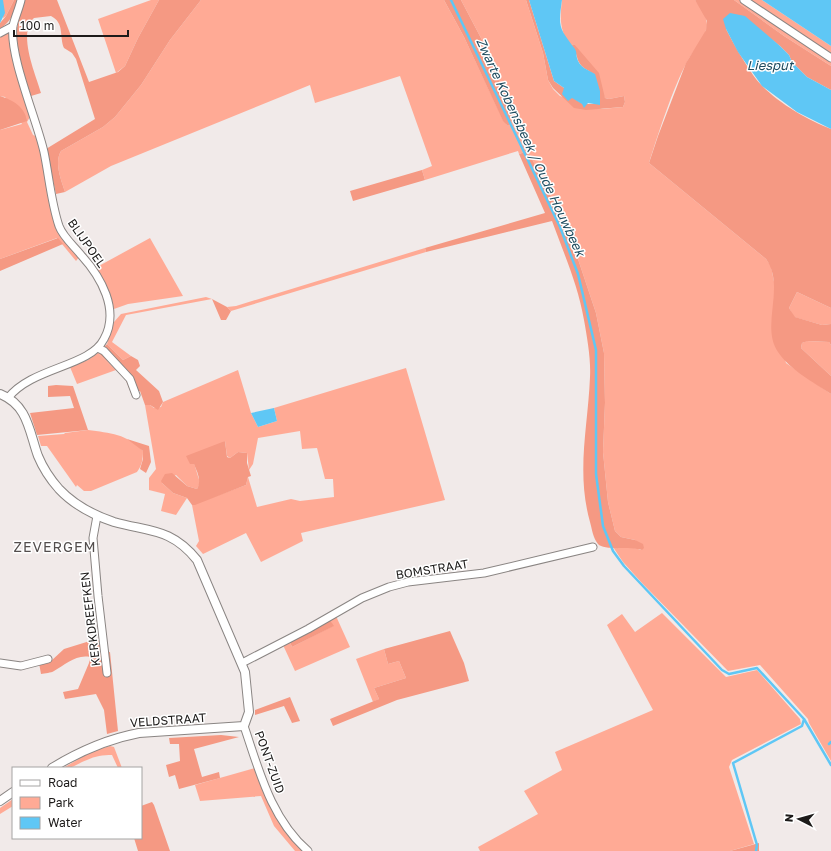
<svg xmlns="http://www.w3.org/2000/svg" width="831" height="851" font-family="'Golos Text',sans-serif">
<rect width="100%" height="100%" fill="#f1eae9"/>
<!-- green -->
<path fill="#ffaa95" d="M3 0H14L6 16 3 18Z
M151 0H159L138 38 125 66 116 73 98 19Z
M201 0H444L464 37 503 120 508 126 512 123 492 59 461 0H526L543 53 548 80 553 89 560 96 602 109 623 107 625 102 624 96 609 99 605 98 574 44 571 46C559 32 560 17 562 0H695C701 8 710 20 706 30 703 41 692 52 687 62 672 90 659 132 649 163L766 259 771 266 775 287 773 316 786 363 831 394V761L809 723 808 719 760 665 728 671 641 582 623 562 613 547H630L642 550 635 540 621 537 615 531 608 502 603 452 605 403 604 353 596 313 569 232 528 151 519 154 518 151 425 180 422 170 432 166 400 76 315 103 310 85 111 166 65 192C61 179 54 163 61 151L103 127 115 117 141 85 170 40Z
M734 0H762L831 46V66L784 36Z
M5 34H9L31 115 27 122 33 135 38 137 53 211 80 256 76 261 57 238 0 259V130L22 124 5 97 0 96V37Z
M150 238 183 296 128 304 114 309 97 267Z
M425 248 426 252 231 311 227 307 236 306Z
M797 292 831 308V324L822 325 794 317 789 308Z
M206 297 212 299 126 315 112 342 131 356 123 360 107 344 114 322 121 314Z
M807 341 829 342 831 345V376L801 348 802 343Z
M98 353 116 370 77 384 70 367 88 360Z
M406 368 445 500 301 533 303 541 261 562 246 533 203 554 196 546 199 541 192 505 246 485 248 477 257 507 291 499 300 501 334 497 333 479H325L317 448 302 449 300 431 258 438 253 464 249 470 247 453 238 452 230 458 227 456 225 441 194 463 200 483 197 489 187 486 176 475 162 483 173 493 187 498 176 515 161 511 165 494 149 490V478L156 469 145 405H150L154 408 161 407 163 402 238 370 251 413 258 427 277 421 274 408Z
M88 430C110 433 127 434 143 451 143 459 142 465 137 472L91 491H84L77 485 76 487 47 446H41L38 436 64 434 65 433Z
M662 613 726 677 757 670 800 719 801 724 732 760 729 767 754 844 730 851H480L478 847 538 814 524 791 562 770 555 752 653 710 607 625 622 614 635 632Z
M336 616 350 647 295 671 283 645 290 642 292 647 333 626 330 620Z
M384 649 388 664 399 661 406 678 374 688 379 699 373 702 356 659Z
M110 746 114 747 122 768H118L112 755C103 755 95 756 87 760 76 764 75 768 63 768L93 751Z
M255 768 304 851H295L274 826 261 796 200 801 195 785Z
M13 799V806L0 814V808Z"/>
<!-- forest -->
<path fill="#f59983" d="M14 0H18C15 13 11 21 0 29V23L6 16Z
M24 0H57L89 82 118 72 125 66 138 38 159 0H201L170 40 141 85 115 117 103 127 61 151C54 163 61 179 65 192L56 194 46 149 95 119 76 59 72 53 64 48C59 37 65 23 51 16L34 18C17 33 36 75 41 93L31 96 19 58 16 32Z
M444 0H461L492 59 512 123 508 126 503 121 464 37Z
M526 0H529L554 81 564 88V91L582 104H594L595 74C587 70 579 67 577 57 575 51 576 50 571 46L574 44 599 73 605 98 609 99 624 96 625 102 623 107 586 110 574 108 553 88 548 80 543 53Z
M695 0H734L784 36 831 66V90L807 77 792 62 789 55 780 46 766 35 726 29C734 45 743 60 753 75 769 98 805 119 831 129V308L797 292 789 308 795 317 822 325 831 324V345L829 342 808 341 802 343 801 348 831 376V394C813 382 790 370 778 352 760 326 786 287 766 259L649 163 658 136 686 63 706 30 707 21Z
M0 96C13 100 25 107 27 121L0 130Z
M528 151 569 232 596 313 604 353 605 403 603 452 608 502 615 531 621 537 635 540 643 544 644 548 642 550C630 546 604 551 598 544 593 538 592 529 590 522 576 472 588 427 590 377 591 359 587 337 584 320 578 285 564 254 552 221L426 252 425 248 545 213 519 154Z
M422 170 425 180 353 201 350 191Z
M58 238 63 244 0 271V259Z
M212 299 227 307 231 311 226 320H221Z
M107 344 123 360 131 356 138 360 140 366 136 370 159 391 163 402 158 410 150 405H145L140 391 131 393 125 378 98 353Z
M56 385 73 386 88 430 37 435 30 413 74 408 70 396 48 397V386Z
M127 439 149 446 151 462 146 473 140 469 143 459V451Z
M225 441 227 457 230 458 238 452 247 453V463L251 476 248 477 246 485 195 505H192L187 498 173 493 162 483 161 481 165 474 172 473 187 486 197 489C202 480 197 472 194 464H190L186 456Z
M330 620 334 626 292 647 290 642Z
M450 631 464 663 469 681 397 700 333 726 330 719 379 699 374 688 406 678 399 661 388 664 384 649Z
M93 640H99L102 653 110 652 118 731 107 734 104 710 96 694 65 699 63 692 78 689 89 663 90 657C76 654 65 665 54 671 51 673 45 673 41 674L39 663 51 661 64 649Z
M290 697 300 721 292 723 284 706 255 715V710Z
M221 735 239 737 194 749 202 777 219 772 220 778 179 789 175 775 169 777 166 765 180 761 179 744H170L169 738Z
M152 802 154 805 170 851H138L134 838H141V806Z
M759 843V851H730Z"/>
<!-- water -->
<path fill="#5fc7f5" d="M0 0H3L5 13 0 23Z
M529 0H562C558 27 559 28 575 49 577 52 576 55 577 58 579 67 588 70 595 74L600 91V105L588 103 584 108 582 104 572 98 568 101 562 94 564 88 554 81Z
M762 0H831V46Z
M730 13 745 16 780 46 789 55 792 62 807 77 831 90V129L797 112 762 86 738 52 726 29 723 19Z
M274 408 277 421 258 427 251 413Z"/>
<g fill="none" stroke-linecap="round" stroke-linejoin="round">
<!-- stream -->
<path stroke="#5fc7f5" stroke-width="2.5" d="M451 0 560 227 578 274 596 350V474L603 526 613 551 624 566 722 670 729 674 757 668 804 719 802 726 733 763 757 845 756 851
M804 719 831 765
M829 744 831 742"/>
<defs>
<path id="minor" d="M744 0 831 58
M0 33 13 26
M98 348 104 351 130 379 136 395
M8 398C32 367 90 367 104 339 120 310 101 277 81 255 74 246 63 237 59 226 51 202 49 176 44 152 37 120 9 56 13 26 15 17 19 9 21 0
M97 516 93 538 98 596 107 673
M0 663 21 666 48 659
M242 663 308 629 362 598 389 587 408 582 484 573 593 547
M244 726C259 770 271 819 308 851"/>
<path id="tertiary" d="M0 394C28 405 29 431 38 456 43 468 51 480 59 489 74 505 93 515 114 522 150 532 171 528 197 560L245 672 249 712 244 726 139 733C107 739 80 751 52 768
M0 801 13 792"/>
</defs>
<!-- minor casing -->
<use href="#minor" stroke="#8a8583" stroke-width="9"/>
<!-- tertiary casing -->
<use href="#tertiary" stroke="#8a8583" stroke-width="10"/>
<!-- minor -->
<use href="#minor" stroke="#fff" stroke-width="7"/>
<!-- tertiary -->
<use href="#tertiary" stroke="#fff" stroke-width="8"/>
</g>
<g text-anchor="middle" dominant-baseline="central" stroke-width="3" stroke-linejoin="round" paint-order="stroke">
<!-- street labels -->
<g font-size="12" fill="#1d1b1a" stroke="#fff">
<text transform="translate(87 243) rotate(55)">BLIJPOEL</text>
<text transform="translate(432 569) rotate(-9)">BOMSTRAAT</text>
<text transform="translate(90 619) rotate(-97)">KERKDREEFKEN</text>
<text transform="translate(168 720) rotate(-4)">VELDSTRAAT</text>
<text transform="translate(270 762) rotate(70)">PONT-ZUID</text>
</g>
<!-- water labels -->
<g font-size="13" font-style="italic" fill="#1f4c5f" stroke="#fff">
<text x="770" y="65">Liesput</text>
<text transform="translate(531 147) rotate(65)">Zwarte Kobensbeek / Oude Houwbeek</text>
</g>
<!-- quarter labels -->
<g font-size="14" letter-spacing="1" fill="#534e4d" stroke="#fff">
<text x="55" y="546">ZEVERGEM</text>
</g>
</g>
<!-- legend -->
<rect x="12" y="767" width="130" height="72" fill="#ffffff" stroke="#a5a4a3"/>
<rect x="20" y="780" width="20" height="6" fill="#ffffff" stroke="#a5a4a3"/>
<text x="48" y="787" font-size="12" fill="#1d1b1a">Road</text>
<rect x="20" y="797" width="20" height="12" fill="#ffaa95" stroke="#a5a4a3"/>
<text x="48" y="807" font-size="12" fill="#1d1b1a">Park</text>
<rect x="20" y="817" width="20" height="12" fill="#5fc7f5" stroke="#a5a4a3"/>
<text x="48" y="827" font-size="12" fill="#1d1b1a">Water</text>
<!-- north arrow -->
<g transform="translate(799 819) rotate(276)" stroke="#ffffff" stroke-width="3" paint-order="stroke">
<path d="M0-3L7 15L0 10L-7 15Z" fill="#1d1b1a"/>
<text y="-6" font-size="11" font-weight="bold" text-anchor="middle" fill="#1d1b1a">N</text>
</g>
<!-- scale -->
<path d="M14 30v6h114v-6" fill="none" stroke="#1d1b1a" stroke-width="2"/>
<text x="20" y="30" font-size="12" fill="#1d1b1a" stroke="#ffffff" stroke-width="3" paint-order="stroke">100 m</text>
</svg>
